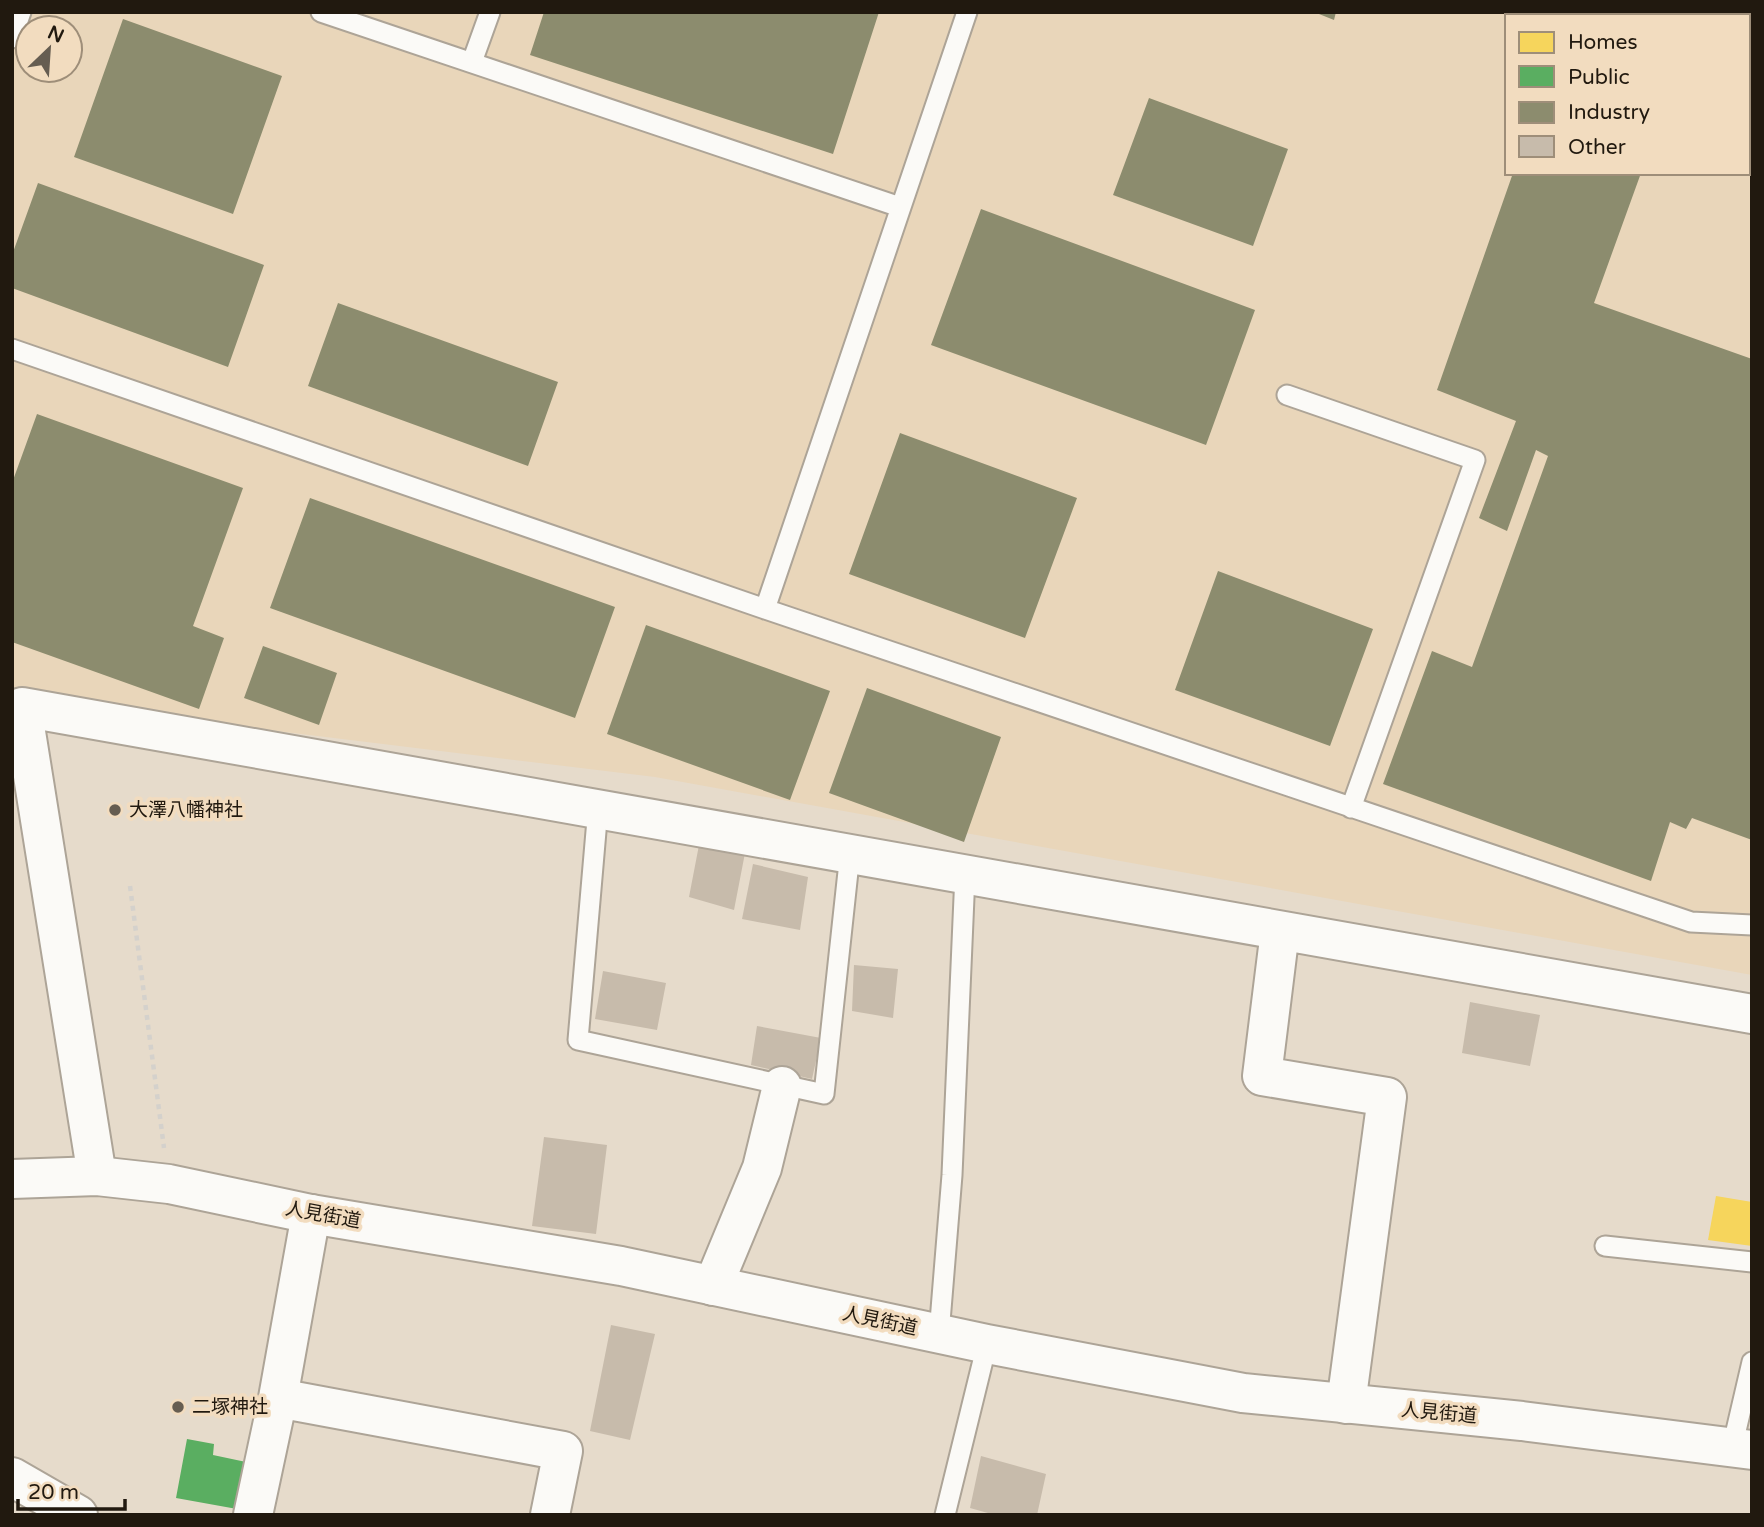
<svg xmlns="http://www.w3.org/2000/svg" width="1764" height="1527" font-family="'Varela Round','Noto Sans JP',sans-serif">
<rect width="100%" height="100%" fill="#e6dbcb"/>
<!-- built -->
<path fill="#e9d6ba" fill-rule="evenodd" d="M12 12H1752V975L655 777 12 699ZM1507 16H1748V173H1507ZM28 28H70V70H28Z"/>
<!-- homes -->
<path fill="#f6d55c" d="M1716 1196 1752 1202V1246L1708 1240Z"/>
<!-- public -->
<path fill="#5aae61" d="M187 1439 214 1444 213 1455 246 1462 237 1509 176 1498Z"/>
<!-- industry -->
<path fill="#8c8c6e" d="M544 12H879L833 154 530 55Z
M1314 12H1336L1334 20Z
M1570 12H1664L1662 16H1569Z
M123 19 282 76 233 214 74 157Z
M1149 98 1288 149 1253 246 1113 195Z
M1513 173H1641L1594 303 1752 359V840L1692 818 1686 829 1670 822 1651 881 1383 784 1432 651 1472 667 1548 456 1536 450 1507 531 1479 518 1516 421 1437 390Z
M38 183 264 265 228 367 12 288V255Z
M981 209 1255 310 1206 445 931 345Z
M338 303 558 382 528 466 308 386Z
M37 414 243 488 193 626 224 638 199 709 12 642V483Z
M900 433 1077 498 1025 638 849 574Z
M310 498 615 607 575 718 270 608Z
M1218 571 1373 629 1330 746 1175 690Z
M646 625 830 691 790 800 607 734Z
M263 646 337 673 319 725 244 698Z
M867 688 1001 737 964 842 829 793Z"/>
<!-- building -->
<path fill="#c7bbab" d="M699 845 745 853 734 910 689 897Z
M753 864 808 877 800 930 742 919Z
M854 965 898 969 893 1018 852 1011Z
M603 971 666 983 657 1030 595 1019Z
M1470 1002 1540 1015 1530 1066 1462 1053Z
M757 1026 821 1038 812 1079 751 1065Z
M544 1137 607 1145 596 1234 532 1226Z
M611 1325 655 1334 630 1440 590 1431Z
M981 1456 1046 1474 1037 1515H995L970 1508Z"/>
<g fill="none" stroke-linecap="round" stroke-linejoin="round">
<defs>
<path id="lane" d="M321 12 900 207
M12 38 21 12
M472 62 490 12
M12 349 765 609 1691 922 1752 925
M1287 395 1475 460 1351 808
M765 609 967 12
M598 808 578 1040 824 1094 850 853
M1605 1246 1752 1262
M939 1334 952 1175 965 874
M1732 1448 1752 1362
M945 1515 987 1344"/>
<path id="street" d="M1280 931 1262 1076 1387 1097 1346 1404
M97 1176 22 707 1752 1014
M713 1286 762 1168 782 1086
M278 1398 563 1451 550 1515
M253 1515 278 1398 311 1214"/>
<path id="secondary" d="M12 1179 97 1176 169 1184 311 1214 621 1266 987 1344 1243 1393 1522 1421 1752 1450"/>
<path id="primary" d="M12 1477 78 1515"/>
</defs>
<!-- lane casing -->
<use href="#lane" stroke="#ada497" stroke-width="23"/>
<!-- street casing -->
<use href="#street" stroke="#ada497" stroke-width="42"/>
<!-- secondary casing -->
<use href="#secondary" stroke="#ada497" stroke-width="42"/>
<!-- primary casing -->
<use href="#primary" stroke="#ada497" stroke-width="42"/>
<!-- path -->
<path stroke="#d4d1cc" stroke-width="4.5" stroke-dasharray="5 5" stroke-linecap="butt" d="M130 886 164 1148"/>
<!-- lane -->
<use href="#lane" stroke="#fbfaf7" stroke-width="19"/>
<!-- street -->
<use href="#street" stroke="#fbfaf7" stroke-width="38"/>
<!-- secondary -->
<use href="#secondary" stroke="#fbfaf7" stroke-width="38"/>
<!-- primary -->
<use href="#primary" stroke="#fbfaf7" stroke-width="38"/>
</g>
<!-- markers -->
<g fill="#665d51" stroke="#f2dcbf" stroke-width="2.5">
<circle cx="115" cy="810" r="7"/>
<circle cx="178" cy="1407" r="7"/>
</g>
<g text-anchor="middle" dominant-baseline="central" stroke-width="7" stroke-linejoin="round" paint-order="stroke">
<!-- poi labels -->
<g font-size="19" fill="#21190f" stroke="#f2dcbf" text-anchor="start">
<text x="129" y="810">大澤八幡神社</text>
<text x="192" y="1407">二塚神社</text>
</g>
<!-- street labels -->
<g font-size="19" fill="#21190f" stroke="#f2dcbf">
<text transform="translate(323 1215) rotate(10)">人見街道</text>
<text transform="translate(880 1321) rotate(12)">人見街道</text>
<text transform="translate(1439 1413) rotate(5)">人見街道</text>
</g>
</g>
<!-- border -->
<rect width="1764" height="1527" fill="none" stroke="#21190f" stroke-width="28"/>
<!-- legend -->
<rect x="1505" y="14" width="245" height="161" fill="#f2dcbf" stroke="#9e8e79" stroke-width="2"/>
<rect x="1519" y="32" width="35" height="21" fill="#f6d55c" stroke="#9e8e79" stroke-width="2"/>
<text x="1568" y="49" font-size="21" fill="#21190f">Homes</text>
<rect x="1519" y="66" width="35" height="21" fill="#5aae61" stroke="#9e8e79" stroke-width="2"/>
<text x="1568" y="84" font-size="21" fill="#21190f">Public</text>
<rect x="1519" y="102" width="35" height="21" fill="#8c8c6e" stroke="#9e8e79" stroke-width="2"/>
<text x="1568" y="119" font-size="21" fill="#21190f">Industry</text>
<rect x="1519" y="136" width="35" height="21" fill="#c7bbab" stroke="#9e8e79" stroke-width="2"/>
<text x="1568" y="154" font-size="21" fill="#21190f">Other</text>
<!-- north arrow -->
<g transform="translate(49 49) rotate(25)"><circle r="33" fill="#f2dcbf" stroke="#9e8e79" stroke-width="2"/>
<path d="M0-5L12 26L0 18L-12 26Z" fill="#665d51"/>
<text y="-10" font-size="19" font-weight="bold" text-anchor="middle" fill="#21190f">N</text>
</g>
<!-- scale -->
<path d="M18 1499v10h107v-10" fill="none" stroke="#21190f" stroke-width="3.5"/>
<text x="28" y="1499" font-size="21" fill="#21190f" stroke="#f2dcbf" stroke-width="5" paint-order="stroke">20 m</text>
</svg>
